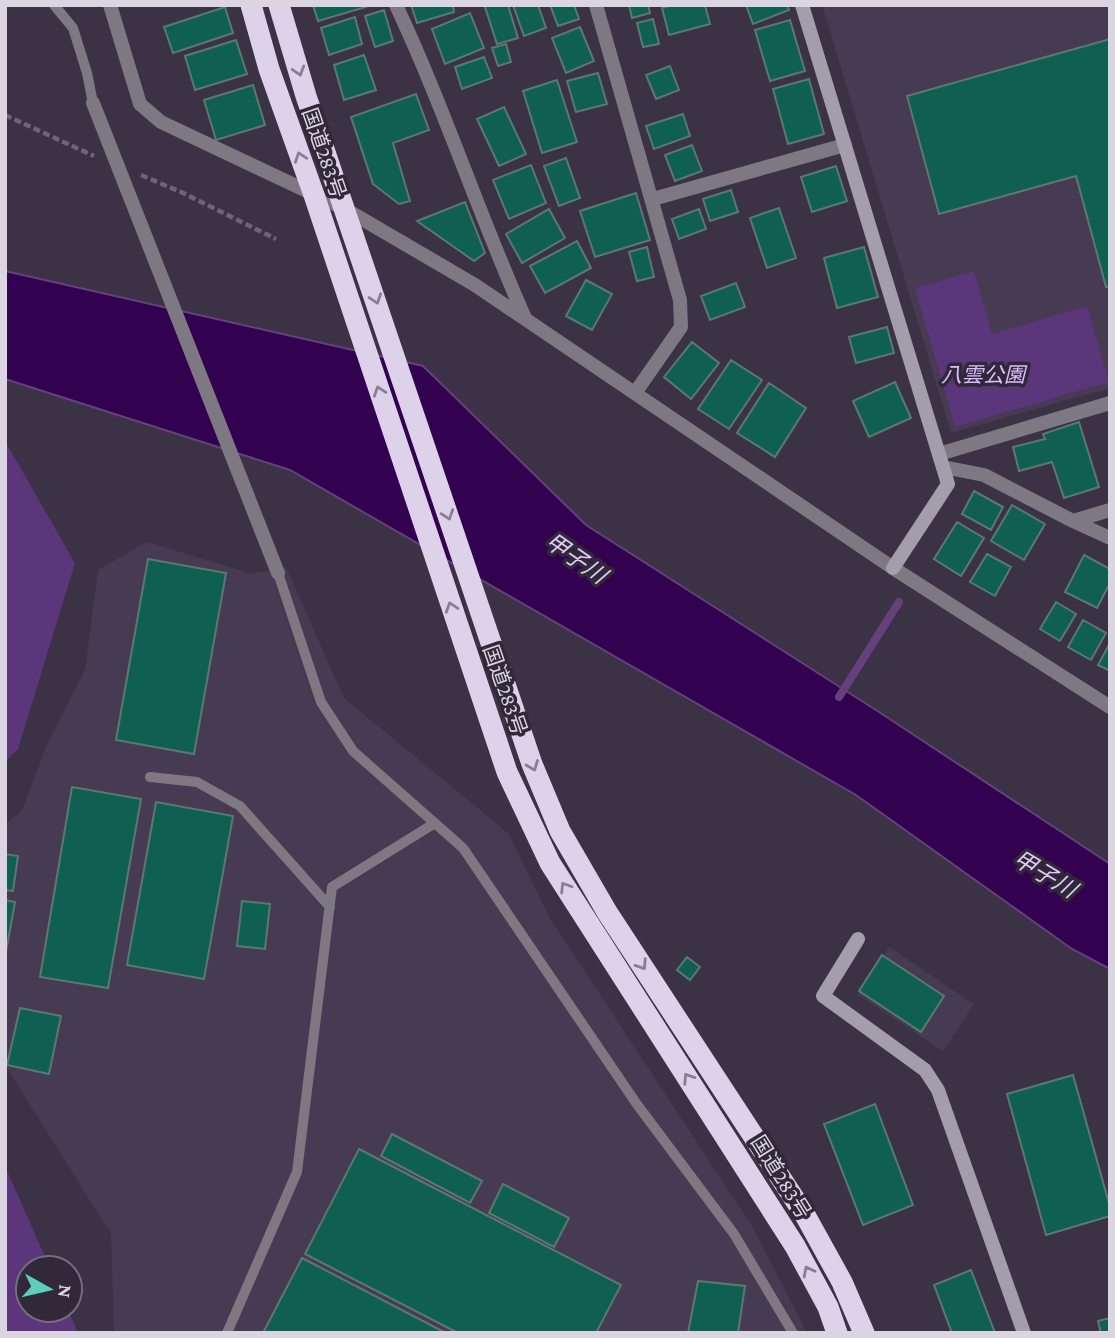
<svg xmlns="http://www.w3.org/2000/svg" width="1115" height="1338" font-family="'Crimson Pro','Noto Sans JP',serif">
<rect width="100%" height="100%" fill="#3b3245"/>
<!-- built -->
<path fill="#473a53" d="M822 5H1110V388L951 433Z
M147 542 253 574 286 567 344 698 508 833 551 920 752 1226 807 1333H114L111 1234 5 1065V825L22 810 48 742 85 670 98 570Z
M889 947 974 1004 943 1051 857 994Z"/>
<!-- green -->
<path fill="#5b367b" d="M974 271 992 334 1087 306 1109 382 955 427 915 288Z
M5 445 8 446 75 563 18 749 5 762Z
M5 1166 50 1268H28V1310H68L78 1333H5Z"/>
<!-- water -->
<path fill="#32014f" stroke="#64417b" stroke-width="2" d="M5 271 423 366 586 525 879 712 1110 864V969L1072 949 856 795 290 470 5 379Z"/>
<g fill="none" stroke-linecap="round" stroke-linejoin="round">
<!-- stream -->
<path stroke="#64417b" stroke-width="8" d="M839 697 899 602"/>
</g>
<!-- building -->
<path fill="#0f6053" stroke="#5b7871" stroke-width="2" d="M313 5H365L366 7 318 21Z
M411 5H453L454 12 417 23Z
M490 5H508L518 38 497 44 485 7Z
M513 5H538L546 28 524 36Z
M550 5H574L579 19 558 26Z
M629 5H648L650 13 632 18Z
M672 5H705L710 24 669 35 662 8Z
M746 5H787L789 10 753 24Z
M225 7 233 33 173 53 164 27Z
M384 10 393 41 375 47 365 16Z
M470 13 484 48 445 64 432 29Z
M355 17 362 44 329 55 321 28Z
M653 19 659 44 643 47 637 23Z
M790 20 805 71 770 81 755 30Z
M580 27 594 61 566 73 552 38Z
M1110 39V286L1106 287 1076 176 939 214 907 96Z
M236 40 247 74 195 90 185 56Z
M506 44 511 62 498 66 492 48Z
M364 55 376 90 344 100 334 65Z
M484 57 492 78 462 89 455 67Z
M670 66 679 90 656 99 646 75Z
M598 73 607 104 576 112 567 81Z
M809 79 824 134 788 144 773 89Z
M557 80 577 142 542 153 523 91Z
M253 85 265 125 216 140 204 100Z
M416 94 429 130 393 143 410 201 399 204 373 184 351 117Z
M504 107 526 154 499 166 477 119Z
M683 114 690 136 654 149 646 126Z
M692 145 702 171 675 181 665 155Z
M566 158 580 198 559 206 544 166Z
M531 165 546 203 509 219 493 180Z
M836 166 847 201 812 212 801 177Z
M731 190 738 212 710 221 703 199Z
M636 193 650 240 595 257 580 211Z
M465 202 485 253 474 261 417 221Z
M779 208 796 258 767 268 750 218Z
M549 209 565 238 522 263 506 234Z
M699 209 706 229 679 239 672 219Z
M577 241 591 268 545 293 530 266Z
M647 247 654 277 637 281 629 252Z
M864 247 878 297 837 308 824 258Z
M586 280 612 294 592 330 566 316Z
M736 283 745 307 710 320 701 296Z
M887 327 894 353 856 363 849 337Z
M692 342 719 363 691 399 664 377Z
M731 360 762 380 729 429 698 409Z
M895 382 911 418 869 437 853 401Z
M769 383 806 408 775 457 737 433Z
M1079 422 1099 487 1064 498 1052 462 1019 471 1013 447 1045 439 1043 434Z
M974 491 1003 507 991 530 962 514Z
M1012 505 1045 524 1024 560 991 541Z
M957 522 984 538 961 576 934 559Z
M987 554 1011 567 995 596 970 582Z
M1084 555 1110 569V583L1097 608 1065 592Z
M148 559 226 573 194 754 116 740Z
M1056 602 1076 614 1060 641 1040 629Z
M1083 620 1106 633 1091 660 1068 647Z
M1110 643V671L1098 665Z
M72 787 141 799 108 988 40 977Z
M156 802 233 816 204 979 127 965Z
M5 854 18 856 13 891 5 890Z
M5 900 15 902 6 952H5Z
M242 901 270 904 265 949 237 946Z
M882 955 944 996 921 1032 859 991Z
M687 957 700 967 690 980 677 970Z
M20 1008 61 1016 49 1074 7 1065Z
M1073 1075 1110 1207V1216L1046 1235 1007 1094Z
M875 1104 913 1205 863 1225 824 1124Z
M392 1134 482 1181 470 1203 381 1156Z
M359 1149 621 1285 596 1333H458L305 1254Z
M503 1184 569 1218 554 1247 489 1213Z
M302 1258 446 1333H263Z
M971 1270 995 1333H952L934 1285Z
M698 1281 745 1286 738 1333H688Z
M1110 1318V1333H1101L1098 1321Z"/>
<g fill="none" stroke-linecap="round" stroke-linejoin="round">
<!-- path -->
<path stroke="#6d6576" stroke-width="4.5" stroke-dasharray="7 3.5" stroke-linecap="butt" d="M5 115 94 156
M141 175 181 192 276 239"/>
<!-- lane -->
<path stroke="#7d7882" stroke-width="10" d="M54 5 73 28 87 73 93 103
M278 573 321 702 353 751 463 848 636 1103 734 1234 793 1333
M150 777 197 782 240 806 330 907
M227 1333 297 1172 332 887 435 823"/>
<!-- street -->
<path stroke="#7d7882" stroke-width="14" d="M110 5 140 104 161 122 345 209 475 285 893 568 1110 707
M396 5C444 107 479 215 525 318
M596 5 680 300 681 327 635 393
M653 199 845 145
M939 454 1110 403
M943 467 984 475 1073 521 1110 510
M1073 521 1110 538"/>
<!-- secondary -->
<path stroke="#a49dac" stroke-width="14" d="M802 5 948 484 893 568
M858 939 823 996 925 1070 938 1090 1024 1333"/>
<!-- highway -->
<path stroke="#ded2ea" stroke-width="21" d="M251 5 269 69 314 195 507 772 550 863 795 1246 828 1307 837 1333
M279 5 306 96 532 764 560 831 607 912 805 1215 842 1282 864 1333"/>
<!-- street-bridge -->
<path stroke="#7d7882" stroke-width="14" d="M93 103 278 573"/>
</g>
<!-- one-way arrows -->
<defs><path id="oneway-chevron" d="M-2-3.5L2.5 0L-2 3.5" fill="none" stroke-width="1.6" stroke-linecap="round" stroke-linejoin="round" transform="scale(1.75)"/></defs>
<g stroke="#887d92">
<use href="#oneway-chevron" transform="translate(299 71) rotate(73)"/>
<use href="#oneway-chevron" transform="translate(300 157) rotate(-109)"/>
<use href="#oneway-chevron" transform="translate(376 299) rotate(72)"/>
<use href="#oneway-chevron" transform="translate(379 391) rotate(-109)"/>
<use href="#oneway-chevron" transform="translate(448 515) rotate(71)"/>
<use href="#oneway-chevron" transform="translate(451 607) rotate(-108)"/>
<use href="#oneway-chevron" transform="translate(533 766) rotate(69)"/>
<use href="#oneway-chevron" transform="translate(565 887) rotate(-122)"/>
<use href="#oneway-chevron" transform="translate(642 965) rotate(57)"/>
<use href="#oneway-chevron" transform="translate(688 1078) rotate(-123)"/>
<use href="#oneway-chevron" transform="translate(808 1271) rotate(-118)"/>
</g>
<g text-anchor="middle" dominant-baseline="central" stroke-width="7" stroke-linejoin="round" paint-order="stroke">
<!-- street labels -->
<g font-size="21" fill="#dad5e1" stroke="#31283a">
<text transform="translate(324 153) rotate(71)">国道283号</text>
<text transform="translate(505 690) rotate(71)">国道283号</text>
<text transform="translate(781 1177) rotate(58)">国道283号</text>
</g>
<!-- park labels -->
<g font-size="21" font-style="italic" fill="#dcbdfd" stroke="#31283a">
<text x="983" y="375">八雲公園</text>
</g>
<!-- water labels -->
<g font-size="23" font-style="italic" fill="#e0ccf7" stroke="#31283a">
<text transform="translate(576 558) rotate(35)">甲子川</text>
<text transform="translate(1045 874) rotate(31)">甲子川</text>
</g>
</g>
<!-- border -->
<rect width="1115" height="1338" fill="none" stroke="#dad5e1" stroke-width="14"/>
<!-- north arrow -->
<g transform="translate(49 1289) rotate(98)"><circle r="33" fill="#31283a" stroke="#756d7d" stroke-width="2"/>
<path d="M0-5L12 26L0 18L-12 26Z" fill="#5eceb8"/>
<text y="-10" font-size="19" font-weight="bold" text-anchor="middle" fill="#dad5e1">N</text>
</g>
</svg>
